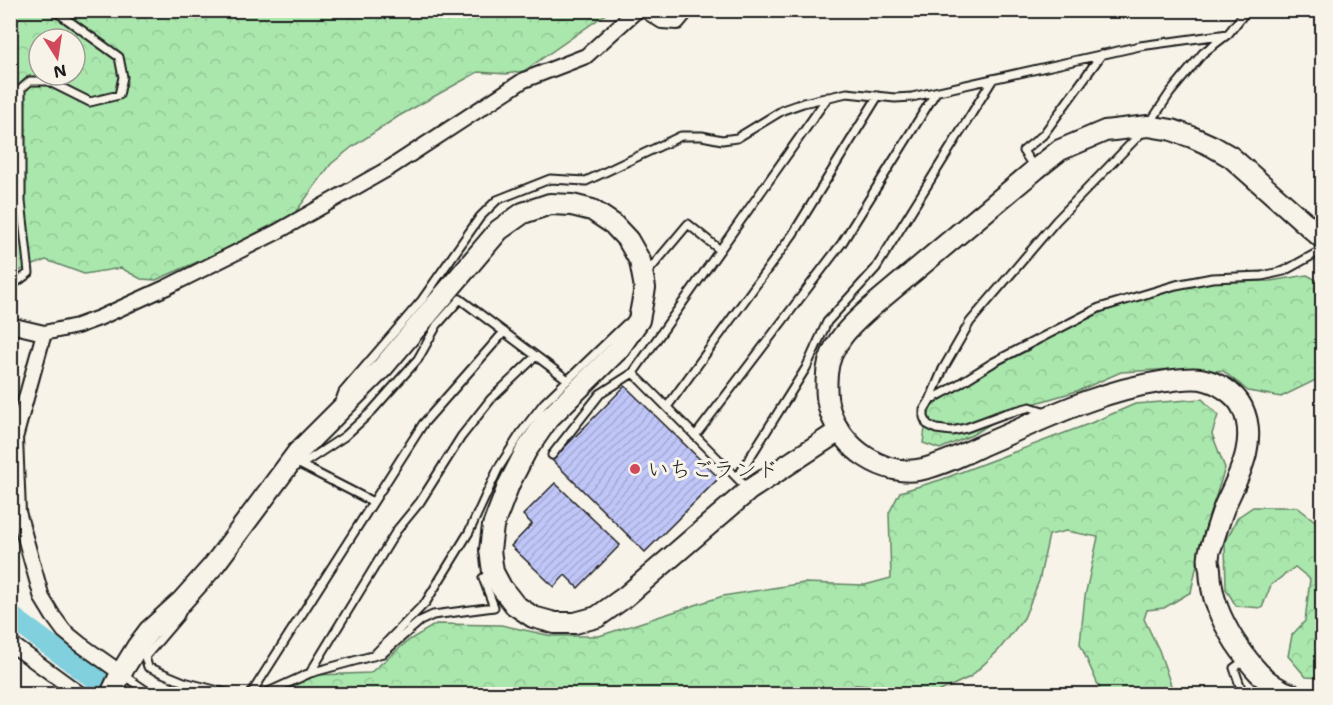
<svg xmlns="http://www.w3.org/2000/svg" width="1333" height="705" font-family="'Shantell Sans','Klee One',sans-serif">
<defs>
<pattern id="forest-crowns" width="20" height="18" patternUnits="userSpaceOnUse" patternTransform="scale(1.5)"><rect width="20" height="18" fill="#aae7ad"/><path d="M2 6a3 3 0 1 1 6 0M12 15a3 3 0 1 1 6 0" fill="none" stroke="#92c694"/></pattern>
<pattern id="building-hatch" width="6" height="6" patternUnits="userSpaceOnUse" patternTransform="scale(1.5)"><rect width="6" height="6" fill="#c0c6f8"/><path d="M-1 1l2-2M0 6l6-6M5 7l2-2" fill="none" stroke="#a4aad4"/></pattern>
</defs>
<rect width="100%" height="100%" fill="#f7f3e8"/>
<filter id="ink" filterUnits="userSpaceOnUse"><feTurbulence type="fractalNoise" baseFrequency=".0167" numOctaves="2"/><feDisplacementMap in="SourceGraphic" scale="12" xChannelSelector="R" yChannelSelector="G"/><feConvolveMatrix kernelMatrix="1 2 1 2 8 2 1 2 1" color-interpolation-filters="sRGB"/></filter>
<g filter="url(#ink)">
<!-- forest -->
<path fill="url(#forest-crowns)" stroke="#638264" stroke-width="1.5" fill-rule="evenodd" d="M11 11H610L524 71 506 74 478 72 399 116 352 147 331 164 295 213 220 252 156 280 141 279 121 268 84 274 46 260 11 274ZM39 39H75V75H39Z
M1307 275 1322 283V375L1318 379 1281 397 1248 391 1223 371 1175 369 1121 372 1080 390 1016 409 972 435 940 449 923 443 926 421 932 406 978 375 1027 351 1078 320 1100 311 1166 289 1212 282 1270 281Z
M1202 399 1218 415 1212 434 1225 468 1203 536 1191 592 1164 608 1147 610 1144 619 1159 650 1174 694H1102L1080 644 1085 596 1098 537 1066 531 1049 535 1039 581 1024 618 998 651 970 677 934 694H903L894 687 855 685 837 694H275L317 675 370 673 409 640 436 624 501 625 552 636H599L723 596 804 583 865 585 891 578 889 513 900 492 940 480 1091 423 1135 404Z
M1253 507H1297L1315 521 1322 518V678L1306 677 1288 656 1292 635 1305 621 1310 579 1295 567 1271 585 1262 608 1236 606 1226 589 1225 543 1238 517Z"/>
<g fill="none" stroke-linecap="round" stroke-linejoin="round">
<!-- river -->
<path stroke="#81d0dd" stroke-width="22" d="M10 616 116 694"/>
</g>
<!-- building -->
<path fill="url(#building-hatch)" stroke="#1c1c1c" stroke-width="1.5" d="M625 386 719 478 645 552 552 460Z
M555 483 620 545 578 588 565 575 554 587 511 546 532 524 523 515Z"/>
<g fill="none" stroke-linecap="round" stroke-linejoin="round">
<defs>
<path id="lane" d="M1034 167 1023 151 1043 135 1102 54
M646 274 688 224 720 250
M10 287 29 273 21 201V89L30 81H48L90 102 119 95 123 77 119 57 54 10
M633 373 747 488
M930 400 949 390 994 362 1099 308 1176 285 1212 278 1262 276 1284 271 1322 250
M339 403 343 392 422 300 480 217 497 200 550 179 586 181 681 136H702L722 140 737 138 783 110 803 103 847 93 895 98 912 97 1140 46 1228 34
M667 407 793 234 878 96
M1046 412 1030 407 1004 414 966 428 952 431 936 429 927 424 924 417V410L930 400 943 369 970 322 1056 221 1148 126 1170 93 1203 53 1228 34 1247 10
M695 436 842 243 936 92
M552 455 600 394 633 373 828 97
M295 462 301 465 345 436 371 412 418 359 437 325 460 299 568 380
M301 465 373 502
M737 478 806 368 827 322 876 268 993 79
M182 611 179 617 145 657 148 667 184 682 230 694
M373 656 426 602 469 532 498 469 521 433 544 403 626 324H628
M310 673 397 530 420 502 461 437 491 399 536 356
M123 675 151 694
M251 694 423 424 504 332
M264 694 310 673 383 653 420 621 433 615 494 607 483 578 491 573
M1243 694 1234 668 1244 661"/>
<path id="street" d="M645 10 662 21 677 22 687 10
M10 325 44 333 77 326 99 318 167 287 277 232 391 167 524 80 586 56 637 10
M44 333 15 438 18 512 42 598 53 616 64 631 80 644 121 673
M10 643 80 694"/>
<path id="secondary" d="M111 694 121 673 137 647 149 631 182 601 214 565 298 452 383 367 499 230 523 213 550 204 572 205 592 210 613 224 628 240 640 261 645 288 639 320 618 350 548 419 526 451 509 484 493 526 490 550 493 572 501 587 515 605 533 617 555 623H575L597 617 625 597 749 490 839 431
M1291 694C1265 685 1250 664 1235 642 1220 618 1211 597 1210 569 1209 565 1208 560 1209 555 1209 550 1213 543 1214 538 1218 526 1221 514 1226 503 1240 473 1258 440 1242 407 1235 393 1217 382 1201 379 1190 377 1172 380 1160 382 1098 391 1040 421 983 445 964 454 944 464 923 469 885 478 841 448 830 411 826 400 826 386 827 374 829 344 853 323 875 304L1036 169 1060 150 1105 131 1148 126 1172 130 1192 137 1212 146 1231 157 1322 238"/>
</defs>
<!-- lane casing -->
<use href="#lane" stroke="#1c1c1c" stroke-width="11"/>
<!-- street casing -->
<use href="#street" stroke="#1c1c1c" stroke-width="18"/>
<!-- secondary casing -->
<use href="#secondary" stroke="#1c1c1c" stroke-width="24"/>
<!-- lane -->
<use href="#lane" stroke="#f7f3e8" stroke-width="7"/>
<!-- street -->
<use href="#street" stroke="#f7f3e8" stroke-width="14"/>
<!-- secondary -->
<use href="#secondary" stroke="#f7f3e8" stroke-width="20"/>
</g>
</g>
<!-- markers -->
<circle fill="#d1495b" stroke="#f7f3e8" stroke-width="2" cx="635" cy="469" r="6"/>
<g text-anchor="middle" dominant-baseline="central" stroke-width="6" stroke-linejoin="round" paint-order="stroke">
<!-- poi labels -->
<g font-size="22" fill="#1c1c1c" stroke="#f7f3e8" text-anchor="start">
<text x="647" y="469">いちごランド</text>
</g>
</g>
<!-- margin -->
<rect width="1333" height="705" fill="none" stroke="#f7f3e8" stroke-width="36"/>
<rect x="18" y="18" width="1297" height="669" fill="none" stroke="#1c1c1c" stroke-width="2" filter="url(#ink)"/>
<!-- north arrow -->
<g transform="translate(57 57) rotate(168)"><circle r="28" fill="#f7f3e8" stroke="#9f9d96" stroke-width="1.5"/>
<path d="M0-4.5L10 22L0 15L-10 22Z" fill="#d1495b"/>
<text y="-9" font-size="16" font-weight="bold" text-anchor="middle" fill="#1c1c1c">N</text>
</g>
</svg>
